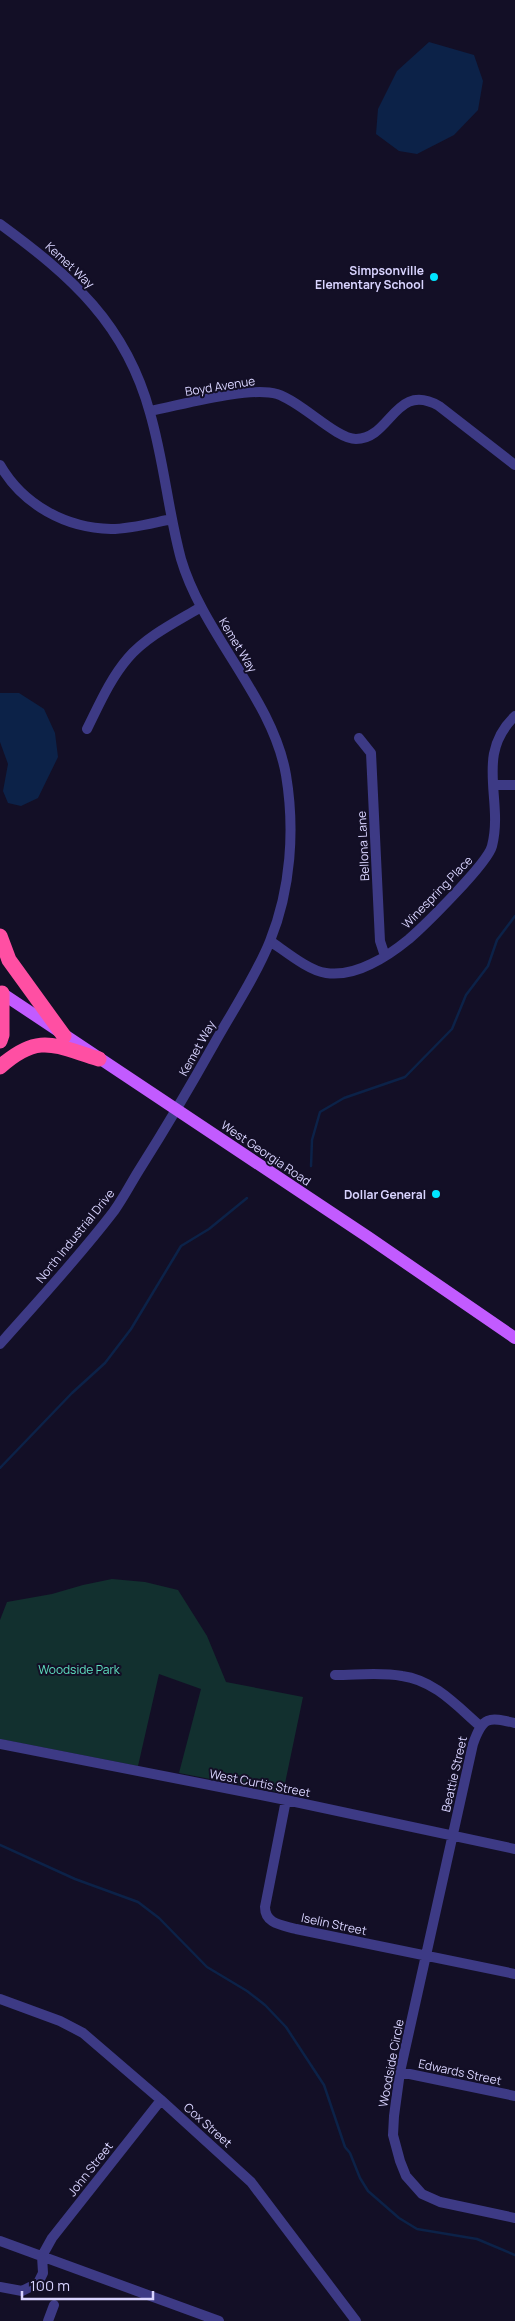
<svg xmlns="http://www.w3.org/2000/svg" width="515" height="2321" font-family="Manrope,sans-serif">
<rect width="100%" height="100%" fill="#130f26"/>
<!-- green -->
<path fill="#12302f" d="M112 1579 145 1582 178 1590 207 1636 226 1682 303 1697 283 1793 179 1773 201 1689 159 1674 138 1766 0 1739V1620L7 1602 52 1594 83 1585Z"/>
<!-- water -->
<path fill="#0c2248" d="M429 42 474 55 483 81 478 110 454 135 417 154 399 151 376 134 378 109 397 71Z
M0 693H19L44 709 55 733 58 757 38 798 21 806 8 803 3 791 8 764 0 742Z"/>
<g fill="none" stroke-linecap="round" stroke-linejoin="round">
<!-- stream -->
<path stroke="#0c2248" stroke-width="2.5" d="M311 1166 312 1140 320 1112 344 1098 405 1077 452 1029 466 995 488 966 497 940 515 916
M0 1468 72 1393 105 1363 131 1329 181 1246 209 1229 247 1198
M0 1845 75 1879 138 1902 159 1918 207 1967 247 1991 265 2005 286 2027 324 2085 345 2147 350 2153 360 2178 368 2191 399 2218 417 2229 477 2239 515 2255"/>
<!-- minor -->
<path stroke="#3d3a85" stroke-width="10" d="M0 224C71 276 126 324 150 413 164 461 168 511 181 559 203 634 273 699 286 775 295 829 291 889 270 941 256 976 233 1010 214 1044 191 1085 167 1126 141 1167 132 1181 124 1197 114 1211 79 1257 38 1301 0 1344
M150 411C182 405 248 386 277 394 302 402 336 439 356 439 391 439 395 381 439 406L515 465
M0 465C23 505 66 528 111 529 131 529 152 523 172 519
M87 729C99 705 110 679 128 658 147 636 176 622 201 607
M359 738 371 753 380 941 385 956
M494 785H515
M270 941C285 951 309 971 326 973 341 975 357 971 371 964 384 958 398 948 409 939 425 925 488 863 492 846 504 799 474 755 515 716
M335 1675C357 1675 381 1672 402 1676 434 1680 457 1706 480 1726
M515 1723C488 1717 483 1716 473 1744L400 2072 394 2116 393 2135 400 2161 406 2176 422 2194 440 2202 515 2218
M0 1744 286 1800 515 1849
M286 1800 265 1907C265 1924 282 1925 296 1929L515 1974
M0 1999 60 2021 83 2033 161 2100 251 2182 356 2321
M400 2072 515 2096
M0 2241 219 2321
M0 2287 22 2291 38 2283 43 2273 42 2256 52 2238 161 2100
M48 2321 54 2305"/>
<!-- major -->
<path stroke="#c25bff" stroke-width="12" d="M0 992 368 1237 515 1338"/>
<!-- highway -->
<path stroke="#ff4fa3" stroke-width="15" d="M0 936 9 960 64 1036
M0 1041 2 1035V993
M0 1067C39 1032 55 1046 99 1059"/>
</g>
<!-- markers -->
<g fill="#00e5ff" stroke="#130f26" stroke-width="2">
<circle cx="434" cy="277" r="5"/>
<circle cx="436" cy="1194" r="5"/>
</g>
<g text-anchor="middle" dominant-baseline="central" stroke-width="4" stroke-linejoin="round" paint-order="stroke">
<!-- street labels -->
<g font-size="12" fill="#d9d4ff" stroke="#130f26">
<text transform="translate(70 265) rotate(43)">Kemet Way</text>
<text transform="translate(220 386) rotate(-9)">Boyd Avenue</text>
<text transform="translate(238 645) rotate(59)">Kemet Way</text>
<text transform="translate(363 846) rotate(-93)">Bellona Lane</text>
<text transform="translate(437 892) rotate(-46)">Winespring Place</text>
<text transform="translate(197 1048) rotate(-61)">Kemet Way</text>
<text transform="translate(266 1153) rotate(34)">West Georgia Road</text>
<text transform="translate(75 1236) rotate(-51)">North Industrial Drive</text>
<text transform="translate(454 1774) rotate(-77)">Beattie Street</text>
<text transform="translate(260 1783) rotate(11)">West Curtis Street</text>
<text transform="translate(334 1924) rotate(12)">Iselin Street</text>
<text transform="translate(391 2063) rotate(-79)">Woodside Circle</text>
<text transform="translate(460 2072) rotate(12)">Edwards Street</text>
<text transform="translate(208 2125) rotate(42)">Cox Street</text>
<text transform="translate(90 2169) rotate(-52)">John Street</text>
</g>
<!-- poi labels -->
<g font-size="12" font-weight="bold" fill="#d9d4ff" stroke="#130f26" text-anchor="end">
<text x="424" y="270">Simpsonville<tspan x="424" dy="14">Elementary School</tspan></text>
<text x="426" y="1194">Dollar General</text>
</g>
<!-- park labels -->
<g font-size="12" fill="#5fe0c0" stroke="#130f26">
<text x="79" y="1669">Woodside Park</text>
</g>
</g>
<!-- scale -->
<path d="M22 2291v8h131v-8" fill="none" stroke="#d9d4ff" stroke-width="2.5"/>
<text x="30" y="2291" font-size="15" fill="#d9d4ff" stroke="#130f26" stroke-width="4" paint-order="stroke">100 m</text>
</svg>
